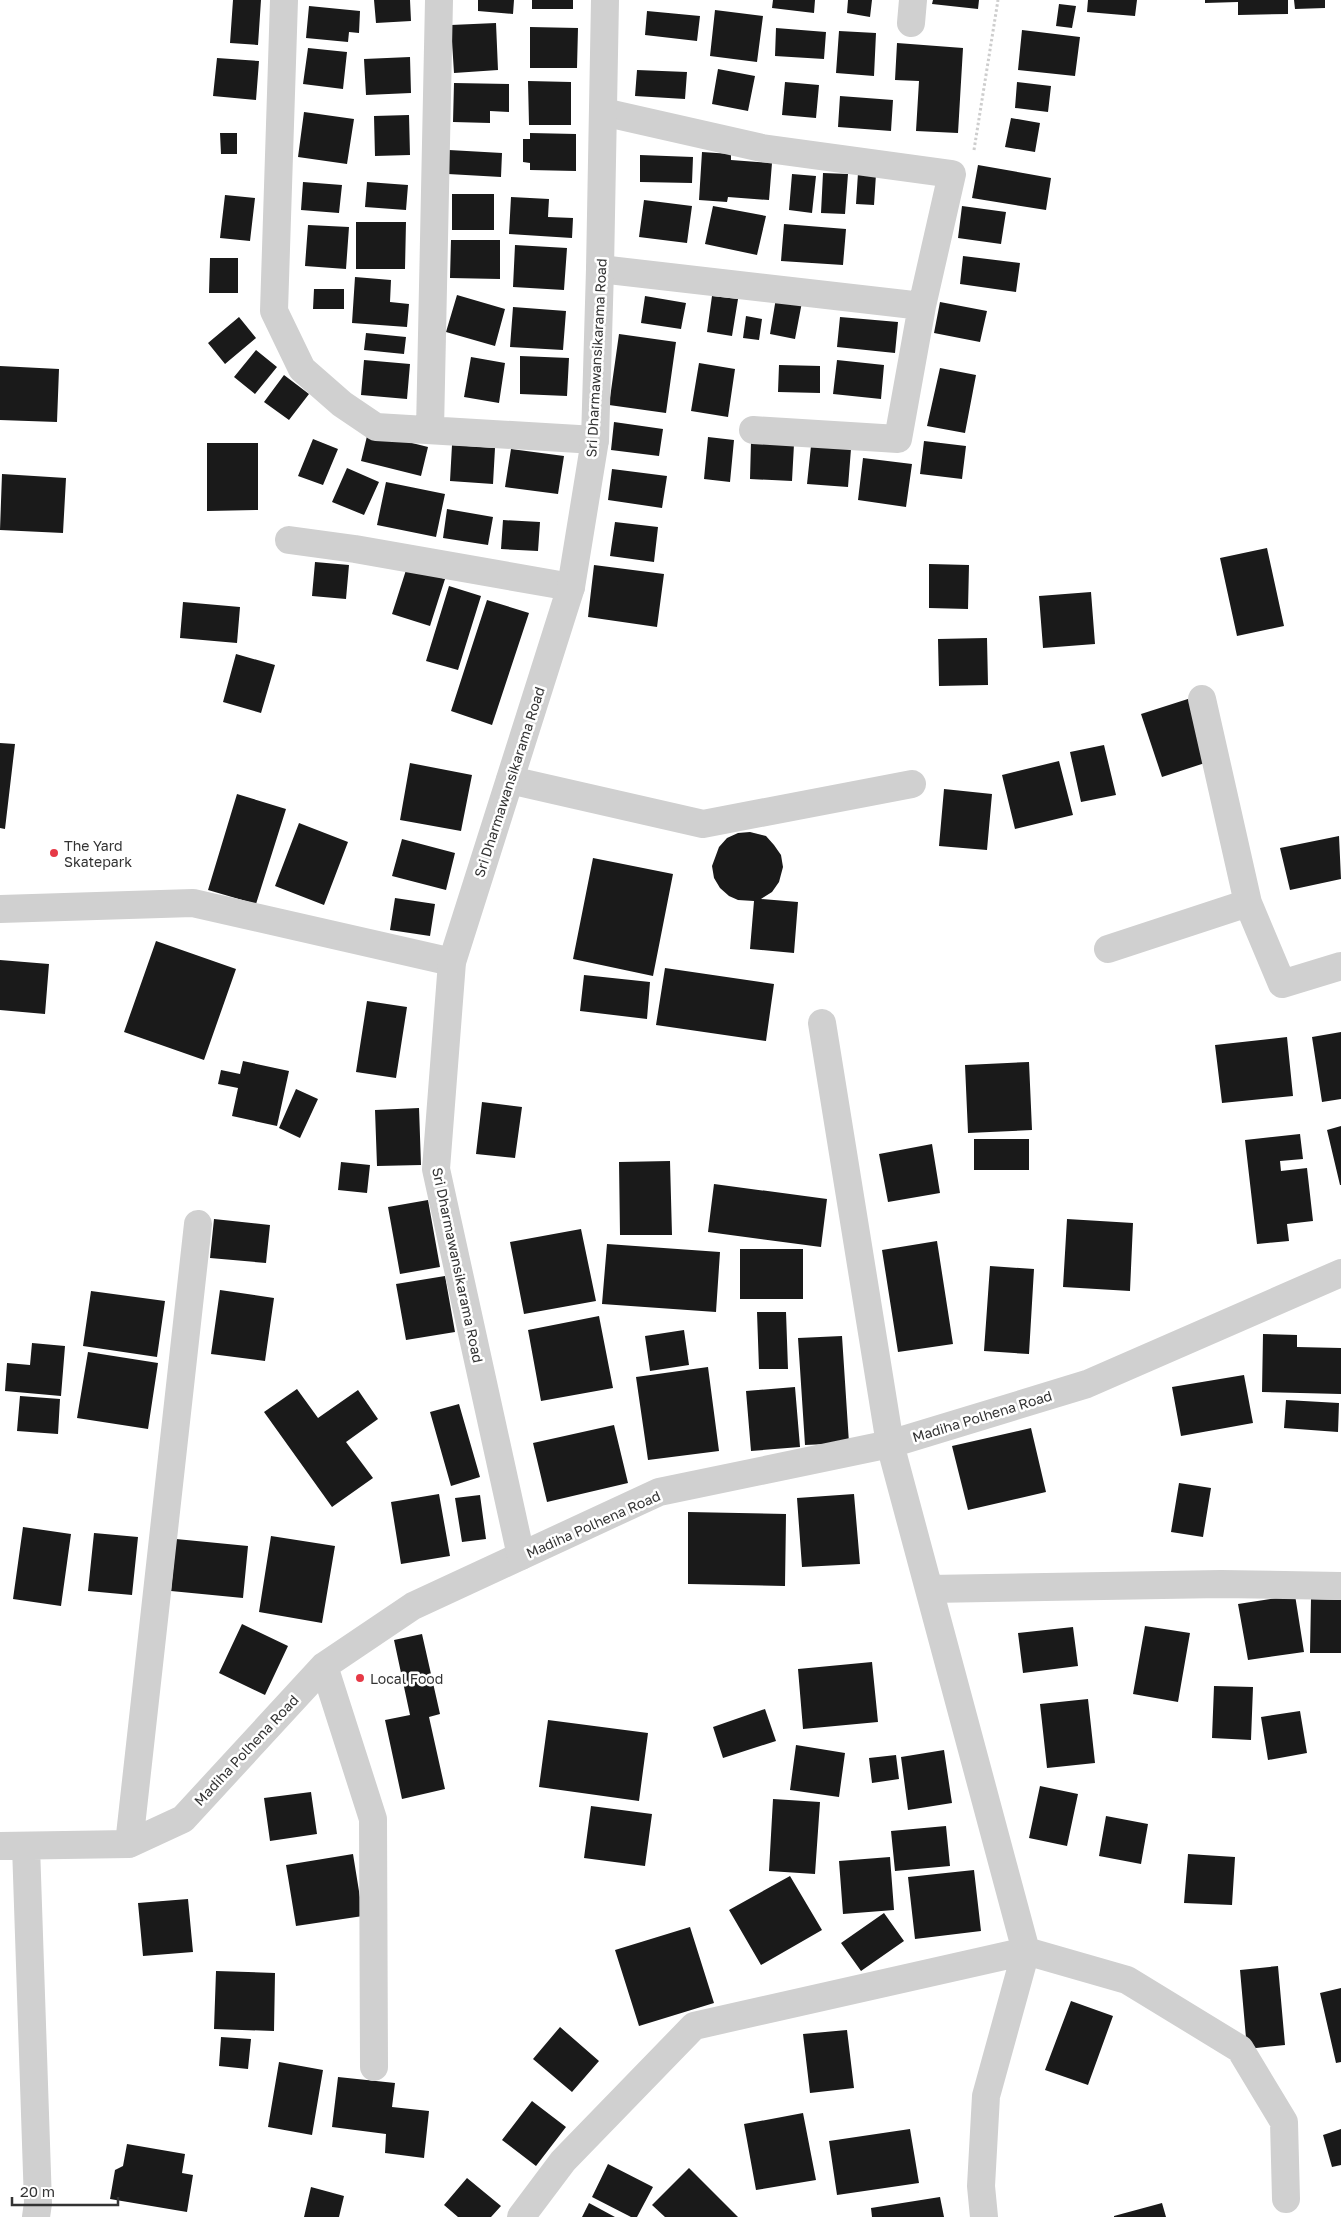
<svg xmlns="http://www.w3.org/2000/svg" width="1341" height="2217" font-family="'Golos Text',sans-serif">
<rect width="100%" height="100%" fill="#fff"/>
<!-- building -->
<path fill="#1a1a1a" d="M233 0H261L258 45 230 43Z
M374 0H410L411 21 376 23Z
M478 0H514L513 14 478 11Z
M532 0H573V9H532Z
M773 0H815L814 13 772 8Z
M848 0H872L870 17 847 13Z
M933 0H979L978 9 932 4Z
M1088 0H1137L1135 16 1087 12Z
M1205 0H1288V14L1238 15V2L1205 3Z
M1294 0H1325V8L1295 9Z
M1059 4 1076 6 1072 28 1056 26Z
M309 6 360 11 359 33 349 32 348 42 306 38Z
M715 10 763 16 757 62 710 56Z
M647 11 700 16 697 41 645 35Z
M496 23 498 70 454 73 451 25Z
M530 27 578 28 577 68H530Z
M776 28 826 32 824 59 775 56Z
M1022 30 1080 37 1075 76 1018 70Z
M839 31 876 33 874 76 836 73Z
M897 43 963 48 958 133 916 131 919 81 895 80Z
M308 48 347 52 343 89 303 84Z
M410 57 411 93 366 95 364 59Z
M217 58 259 61 256 100 213 96Z
M718 69 755 76 748 111 712 104Z
M637 70 687 72 685 99 635 96Z
M528 81 571 82V125H529Z
M785 82 819 85 816 118 782 115Z
M1017 82 1051 86 1048 112 1015 108Z
M454 83 509 84V112L490 111V123L453 122Z
M840 96 893 100 891 131 838 127Z
M304 112 354 119 347 164 298 157Z
M409 115 410 155 375 156 374 116Z
M1011 118 1040 123 1035 152 1005 147Z
M220 133H237V154H221Z
M530 133 576 134V171L530 170V163L523 162V139H530Z
M449 150 502 153 501 177 448 174Z
M702 152 731 154V160L772 163 769 200 728 197 727 202 699 200Z
M640 155 693 157 692 183 640 182Z
M978 165 1051 178 1046 210 972 198Z
M823 173 848 174 845 214 821 213Z
M858 173 876 174 874 205 856 204Z
M792 174 816 176 812 213 789 210Z
M303 182 342 185 339 213 301 210Z
M367 182 408 185 406 210 365 207Z
M452 194H494V230H452Z
M225 195 255 198 250 241 220 238Z
M511 197 549 199 548 217 573 218 572 238 509 234Z
M644 200 692 206 687 243 639 237Z
M713 206 766 216 757 255 705 244Z
M962 206 1006 212 1001 244 958 238Z
M356 222H406L405 269H356Z
M784 224 846 229 843 265 781 261Z
M308 225 349 227 346 269 305 266Z
M451 240H500V279L450 278Z
M515 245 567 248 564 290 513 287Z
M963 256 1020 263 1016 292 960 284Z
M210 258H238V293H209Z
M355 277 391 280 390 302 409 304 407 327 352 323Z
M314 289H344V309H313Z
M457 295 505 309 495 346 446 332Z
M645 296 686 303 681 329 641 323Z
M712 296 738 299 732 336 707 332Z
M776 298 802 302 795 339 770 334Z
M940 302 987 311 980 342 934 333Z
M513 307 566 311 563 350 510 347Z
M746 316 762 319 759 340 743 338Z
M239 317 256 338 225 364 208 343Z
M840 317 898 322 895 353 837 347Z
M366 333 406 337 404 354 364 350Z
M619 334 676 342 666 413 609 405Z
M256 350 277 367 255 394 234 377Z
M520 356 569 358 567 396 520 394Z
M471 357 505 363 499 403 464 397Z
M364 360 410 364 407 399 361 395Z
M837 360 884 365 881 399 833 394Z
M699 363 735 369 728 417 691 411Z
M779 365 820 366V393L778 392Z
M0 366 59 369 57 422 0 420Z
M940 368 976 375 965 433 927 426Z
M284 375 309 394 289 420 264 402Z
M614 422 663 429 659 456 611 450Z
M368 432 428 447 421 476 361 461Z
M708 437 734 440 730 482 704 479Z
M313 439 338 449 323 485 298 476Z
M924 441 966 446 962 479 920 474Z
M751 442 794 444 792 481 750 479Z
M207 443H258V510L207 511Z
M452 445 495 448 493 484 450 481Z
M811 446 851 449 848 487 807 484Z
M511 449 564 456 558 494 505 487Z
M863 458 912 464 906 507 858 500Z
M347 468 379 482 364 515 332 502Z
M612 469 667 476 662 508 608 500Z
M2 474 66 478 63 533 0 530Z
M386 482 445 494 436 537 377 525Z
M447 509 493 517 488 545 443 538Z
M503 520 540 522 538 551 501 549Z
M615 522 658 527 654 562 610 556Z
M1267 548 1284 626 1237 636 1220 558Z
M315 562 349 565 346 599 312 596Z
M929 564 969 565 968 609 929 608Z
M594 565 664 574 657 627 588 617Z
M407 567 445 579 430 626 392 614Z
M449 586 481 596 458 670 426 661Z
M1091 592 1095 644 1043 648 1039 596Z
M487 600 529 613 492 725 451 711Z
M183 602 240 607 237 643 180 638Z
M987 638 988 685 939 686 938 639Z
M236 654 275 665 261 713 223 702Z
M1191 698 1211 761 1162 777 1141 714Z
M0 743 15 744 5 829 0 828Z
M1104 745 1116 795 1081 802 1070 752Z
M1059 761 1073 815 1015 829 1002 775Z
M410 763 472 775 461 831 400 820Z
M944 789 992 794 987 850 939 846Z
M237 794 286 809 256 904 208 890Z
M299 823 348 842 324 905 275 886Z
M750 832 766 836 774 845 781 855 783 867 779 882 772 892 761 899 798 902 794 953 750 949 754 901 738 900 729 896 720 888 714 878 712 866 719 847 727 838 738 833Z
M1339 836 1341 879 1290 890 1280 848Z
M402 839 455 853 446 890 392 876Z
M593 858 673 874 653 976 573 959Z
M395 898 435 904 430 936 390 930Z
M156 941 236 969 204 1060 124 1032Z
M0 960 49 964 45 1014 0 1010Z
M665 968 774 984 766 1041 656 1025Z
M584 975 650 982 647 1019 580 1011Z
M367 1001 407 1007 396 1078 356 1072Z
M1341 1032V1099L1322 1102 1312 1037Z
M1287 1037 1293 1096 1222 1103 1215 1045Z
M243 1061 289 1071 277 1126 232 1116 238 1088 218 1084 221 1070 240 1074Z
M1029 1062 1032 1130 968 1133 965 1065Z
M296 1089 318 1099 300 1138 279 1128Z
M482 1102 522 1107 515 1158 476 1154Z
M419 1108 421 1165 377 1166 375 1110Z
M1341 1126V1185H1340L1327 1130Z
M1300 1134 1303 1159 1280 1161 1281 1171 1307 1168 1313 1221 1287 1224 1289 1241 1257 1244 1245 1140Z
M974 1139H1029V1170H974Z
M932 1144 940 1193 888 1202 879 1154Z
M670 1161 672 1235H620L619 1162Z
M341 1162 370 1165 367 1193 338 1190Z
M714 1184 827 1199 821 1247 708 1232Z
M428 1200 440 1267 400 1274 388 1207Z
M214 1219 270 1225 266 1263 210 1258Z
M1067 1219 1133 1223 1130 1291 1063 1287Z
M581 1229 596 1301 524 1314 510 1242Z
M937 1241 953 1344 898 1352 882 1250Z
M607 1244 720 1252 716 1312 602 1304Z
M740 1249H803V1299H740Z
M990 1266 1034 1269 1029 1354 984 1351Z
M445 1276 455 1332 406 1340 396 1284Z
M220 1290 274 1298 265 1361 211 1354Z
M91 1291 165 1301 157 1357 83 1346Z
M757 1312H786L788 1369H759Z
M599 1316 613 1388 541 1401 528 1330Z
M684 1330 689 1365 650 1371 645 1336Z
M1263 1334 1297 1335V1347L1341 1348V1394L1262 1392Z
M842 1336 849 1443 805 1445 798 1338Z
M32 1343 65 1346 61 1396 5 1391 7 1363 30 1365Z
M88 1352 158 1363 148 1429 77 1418Z
M708 1367 719 1451 648 1460 636 1377Z
M1244 1375 1253 1423 1181 1436 1172 1387Z
M795 1387 800 1447 751 1451 746 1391Z
M297 1389 318 1418 358 1390 378 1419 346 1442 373 1478 332 1507 264 1412Z
M20 1396 60 1399 58 1434 17 1431Z
M1286 1400 1339 1403 1338 1432 1284 1428Z
M459 1404 480 1477 451 1486 430 1412Z
M614 1425 628 1483 547 1502 533 1443Z
M1031 1428 1046 1492 968 1510 952 1446Z
M1179 1483 1211 1488 1203 1537 1171 1532Z
M439 1494 450 1556 401 1564 391 1502Z
M854 1494 860 1564 802 1567 797 1498Z
M480 1495 486 1539 462 1542 455 1498Z
M688 1512 786 1514 785 1586 688 1584Z
M23 1527 71 1534 61 1606 13 1599Z
M94 1533 138 1537 132 1595 88 1591Z
M271 1536 335 1546 322 1623 259 1612Z
M176 1539 248 1546 243 1598 171 1591Z
M1295 1595 1304 1652 1248 1660 1238 1604Z
M1311 1599 1341 1600V1653H1310Z
M242 1624 288 1646 265 1695 219 1673Z
M1145 1626 1190 1633 1178 1702 1133 1694Z
M1073 1627 1078 1666 1023 1673 1018 1633Z
M422 1634 440 1714 429 1717 445 1789 402 1799 385 1720 410 1715 394 1640Z
M872 1662 878 1722 803 1729 798 1669Z
M1214 1686 1253 1687 1251 1740 1212 1738Z
M1088 1699 1095 1763 1047 1768 1040 1704Z
M765 1709 776 1741 723 1758 713 1727Z
M1300 1711 1307 1753 1268 1760 1261 1717Z
M548 1720 648 1733 639 1801 539 1787Z
M796 1745 845 1753 839 1797 790 1790Z
M944 1750 952 1803 908 1810 901 1757Z
M896 1755 899 1779 872 1783 869 1758Z
M1040 1786 1078 1794 1067 1846 1029 1838Z
M311 1792 317 1834 270 1841 264 1798Z
M773 1799 820 1802 815 1874 769 1871Z
M591 1806 652 1814 645 1866 584 1858Z
M1106 1816 1148 1824 1141 1864 1099 1856Z
M946 1826 950 1866 895 1871 891 1831Z
M353 1854 363 1916 296 1926 286 1865Z
M1188 1854 1235 1857 1232 1905 1184 1903Z
M890 1857 894 1910 843 1914 839 1861Z
M974 1870 981 1931 915 1939 908 1877Z
M790 1876 822 1930 761 1965 729 1910Z
M188 1899 193 1952 143 1956 138 1903Z
M884 1913 904 1941 861 1971 841 1943Z
M690 1927 714 2003 639 2026 615 1950Z
M1278 1966 1285 2045 1247 2049 1240 1970Z
M216 1971 275 1973 274 2031 214 2029Z
M1341 1988V2062L1336 2063 1320 1993Z
M1071 2001 1113 2016 1088 2085 1045 2070Z
M560 2027 599 2061 572 2092 533 2059Z
M847 2030 854 2088 810 2093 803 2034Z
M221 2037 251 2039 248 2069 219 2066Z
M279 2062 323 2070 312 2135 268 2127Z
M338 2077 395 2083 392 2107 429 2111 424 2158 385 2153 386 2134 332 2127Z
M532 2101 566 2127 536 2166 502 2140Z
M803 2113 816 2180 756 2190 744 2124Z
M910 2129 919 2183 837 2195 829 2141Z
M1341 2129V2165L1332 2167 1323 2135Z
M127 2144 185 2154 182 2173 193 2175 187 2212 110 2199 115 2170 123 2166Z
M608 2164 653 2187 637 2217H631L592 2197Z
M689 2168 738 2217H665L652 2205Z
M467 2178 501 2206 491 2217H458L444 2205Z
M311 2187 344 2196 339 2217H304Z
M940 2197 944 2217H872L871 2208Z
M589 2203 615 2217H582Z
M1162 2203 1166 2217H1114V2216Z"/>
<g fill="none" stroke-linecap="round" stroke-linejoin="round">
<!-- path -->
<path stroke="#cdcdcd" stroke-width="3" stroke-dasharray="2.5 2.5" stroke-linecap="butt" d="M974 150 998 0"/>
<!-- minor -->
<path stroke="#d0d0d0" stroke-width="28" d="M284 0 274 311 302 369 342 404 376 427 595 440
M911 23 913 0
M603 112 762 148 952 174 922 306 898 439 753 430
M600 269 922 306
M430 430 439 0
M289 540 355 549 571 587
M1202 699 1248 903 1282 984 1341 966
M510 780 703 824 912 784
M0 909 193 903 452 962
M1108 949 1248 903
M929 1589 1221 1584 1341 1586
M324 1666 373 1819 374 2067
M129 1844 198 1224
M0 1846 129 1844 183 1819 324 1666 413 1606 659 1492 890 1444 1087 1384 1341 1273
M26 1846 38 2203 36 2217
M521 2217 563 2161 694 2026 1026 1951 890 1444 822 1023
M984 2217 981 2186 986 2096 1026 1951 1127 1980 1240 2049 1284 2122 1286 2199"/>
<!-- tertiary -->
<path stroke="#d0d0d0" stroke-width="28" d="M521 1556 436 1169 452 962 571 587 595 440 600 269 605 0"/>
</g>
<!-- markers -->
<g fill="#e63946" stroke="#fff" stroke-width="2">
<circle cx="54" cy="853" r="5"/>
<circle cx="360" cy="1678" r="5"/>
</g>
<g text-anchor="middle" dominant-baseline="central" stroke-width="5" stroke-linejoin="round" paint-order="stroke">
<!-- street labels -->
<g font-size="14" fill="#333" stroke="#fff">
<text transform="translate(596 358) rotate(-87)">Sri Dharmawansikarama Road</text>
<text transform="translate(509 782) rotate(-72)">Sri Dharmawansikarama Road</text>
<text transform="translate(458 1265) rotate(78)">Sri Dharmawansikarama Road</text>
<text transform="translate(982 1416) rotate(-17)">Madiha Polhena Road</text>
<text transform="translate(593 1524) rotate(-24)">Madiha Polhena Road</text>
<text transform="translate(246 1750) rotate(-47)">Madiha Polhena Road</text>
</g>
<!-- poi labels -->
<g font-size="14" fill="#333" stroke="#fff" text-anchor="start">
<text x="64" y="845">The Yard<tspan x="64" dy="16">Skatepark</tspan></text>
<text x="370" y="1678">Local Food</text>
</g>
</g>
<!-- scale -->
<path d="M12 2197v8h106v-8" fill="none" stroke="#333333" stroke-width="2.5"/>
<text x="20" y="2197" font-size="15" fill="#333333" stroke="#ffffff" stroke-width="4" paint-order="stroke">20 m</text>
</svg>
